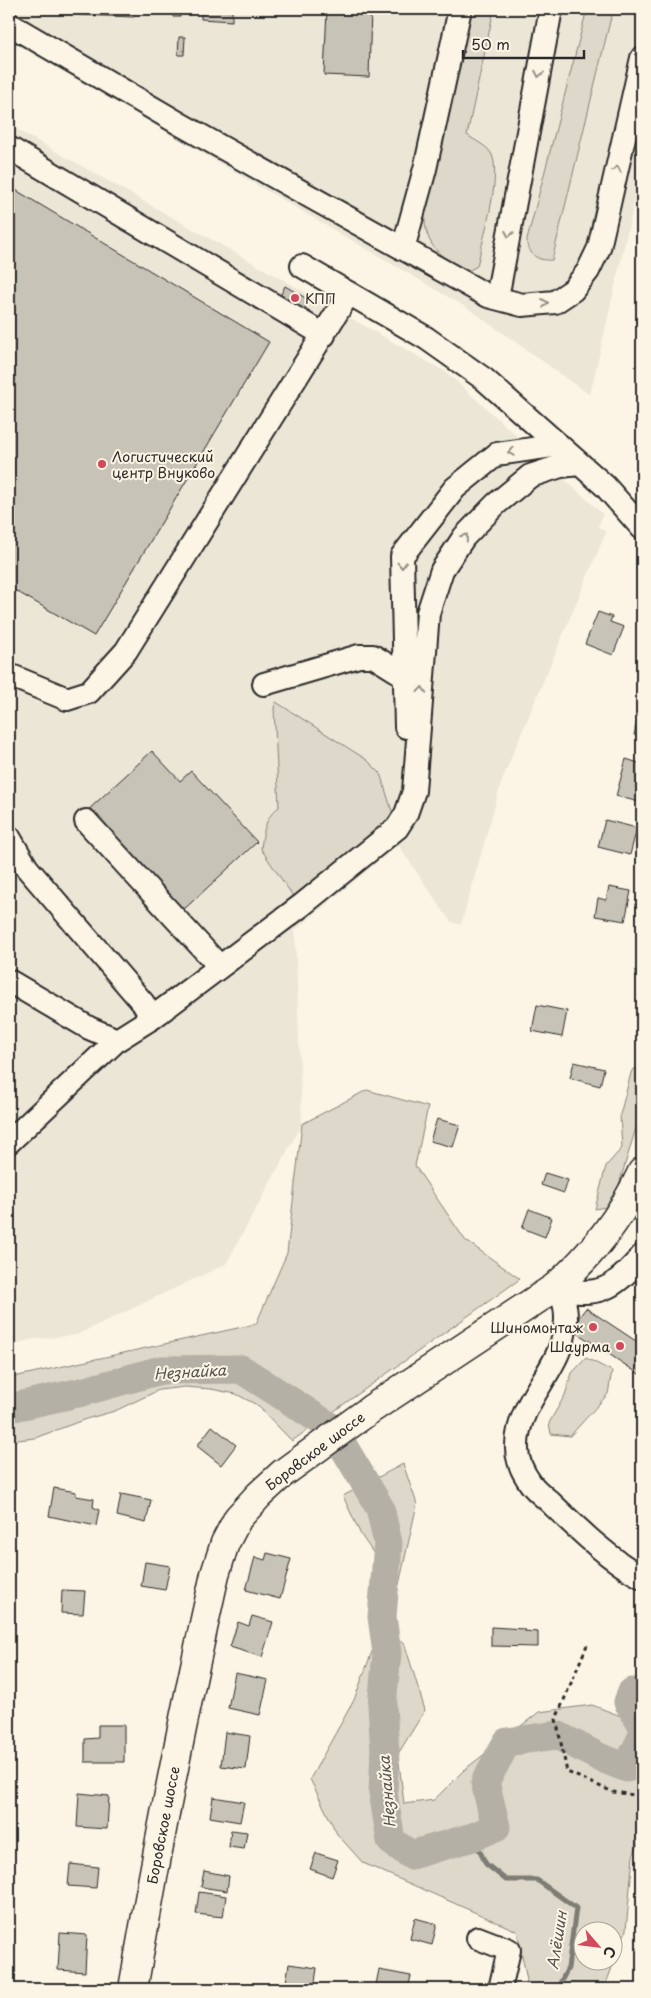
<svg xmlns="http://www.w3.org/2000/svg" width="651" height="1998" font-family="'Playpen Sans',sans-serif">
<rect width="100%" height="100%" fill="#fcf5e5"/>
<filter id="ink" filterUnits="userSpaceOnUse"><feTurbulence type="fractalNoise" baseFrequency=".02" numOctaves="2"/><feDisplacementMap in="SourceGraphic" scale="10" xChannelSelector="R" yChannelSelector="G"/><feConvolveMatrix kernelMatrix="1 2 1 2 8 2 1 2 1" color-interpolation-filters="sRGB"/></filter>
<g filter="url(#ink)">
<!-- built -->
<path fill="#ece6d7" d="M9 9H642V168L590 395 469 309 9 40Z
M9 125 446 372 603 514 598 527 606 532 502 780 461 925 451 922 398 845 295 930 302 1124 226 1264 76 1335 28 1340 9 1348Z"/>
<!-- green -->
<path fill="#ded8ca" stroke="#84827a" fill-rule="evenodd" d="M470 9H494L467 135C474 140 487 146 491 153 503 174 482 242 477 266L470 270C452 266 432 252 427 233 424 223 425 211 425 201Z
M587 9H613L552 260C537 261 529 255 527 240Z
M276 702 367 760 380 773 392 811 391 820 293 896 261 849C263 833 265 817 279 807L274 708Z
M642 1068V1108L617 1191 606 1207 595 1209 606 1166 622 1148 620 1115 631 1073 633 1069Z
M367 1090 428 1107 415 1166 465 1240 520 1279 292 1441 257 1405 236 1394 211 1389 185 1387 159 1390 115 1411 86 1419 35 1438 9 1441V1378L256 1324 287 1253 302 1124Z
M586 1358 612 1371 608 1394 570 1436 551 1434 549 1423 565 1395 572 1373Z
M403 1464 417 1504 398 1589 361 1535 343 1496Z
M376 1641 404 1642 425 1710 398 1754 404 1804 434 1800 464 1770 539 1712 592 1705 642 1724V1835L633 1856 626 1930 604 1989H524L527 1980 517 1931 363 1863 337 1834 310 1779 354 1700ZM614 1930V1960H584V1930Z"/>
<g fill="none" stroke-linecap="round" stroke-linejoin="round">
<!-- stream -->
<path stroke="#7d7b74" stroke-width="5" d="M473 1837 486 1864 506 1880H537L576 1908 568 1968 557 1989"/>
<!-- river -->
<path stroke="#b4b0a5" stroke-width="29" d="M9 1408 82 1392 161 1370 241 1369 329 1426
M343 1446 380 1508 388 1543 382 1617 387 1653 382 1706 385 1752 383 1792 391 1841 411 1855 473 1837 496 1827 485 1782 507 1742 557 1735 599 1757 627 1768 642 1737
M642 1693 632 1692 628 1702 642 1725"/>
</g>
<!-- building -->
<path fill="#c8c3b7" stroke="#2b2b2b" d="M80 9H134V17L80 15Z
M174 9 180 10V17H173Z
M201 9H232V21L201 19Z
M327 9H371L369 77 324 75Z
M179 37H185L184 55H178Z
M9 186 269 342 94 636 9 587Z
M285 286 309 300 304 310 280 296Z
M598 612 612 617 610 622 624 627 613 655 585 644Z
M640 708 642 709V737L634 735Z
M152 751 180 781 191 771 257 842 181 912 87 811Z
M626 759 642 764V792L639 802 616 796Z
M605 820 637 828 630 855 598 847Z
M609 887 631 891 625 921 595 916 598 898 606 900Z
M537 1005 567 1011 562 1037 532 1031Z
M574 1062 604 1069 600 1086 570 1078Z
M437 1119 460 1125 453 1147 430 1141Z
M545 1173 568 1180 564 1193 541 1185Z
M529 1209 552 1218 545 1237 522 1228Z
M586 1308 642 1345V1376L577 1333 579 1317Z
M212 1426 236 1445 221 1465 197 1446Z
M54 1488 76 1492V1496L94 1499 93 1507 99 1510 96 1526 49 1516Z
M121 1494 151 1500 146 1523 117 1516Z
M267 1553 291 1559 280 1599 246 1590 255 1557 265 1560Z
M145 1562 170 1566 165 1590 141 1586Z
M62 1590 85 1591 83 1614 61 1613Z
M252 1616 273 1622 262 1657 230 1647 238 1622 249 1626Z
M491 1627 524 1629V1631L538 1632V1647L491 1646Z
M235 1673 268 1680 260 1715 228 1708Z
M98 1725H124V1762H85V1739L98 1738Z
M225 1732 250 1736 246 1769 221 1766Z
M79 1793 109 1796 107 1829 77 1827Z
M213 1797 244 1802 240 1822 210 1817Z
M231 1830 247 1832 244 1849 229 1847Z
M316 1853 338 1860 332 1877 310 1869Z
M70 1864 98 1867 96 1888 68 1886Z
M204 1871 229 1876 227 1891 201 1887Z
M199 1892 226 1896 223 1917 196 1914Z
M415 1918 437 1924 432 1945 410 1939Z
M60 1933 87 1935 85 1972 58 1970Z
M289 1964 317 1968 314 1989H285Z
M379 1970 411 1976 408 1989H375Z"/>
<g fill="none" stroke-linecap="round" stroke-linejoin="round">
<defs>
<path id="minor" d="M9 24 180 124 488 296 522 305 555 302 573 290 588 271 599 248 642 58
M9 148 324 335
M403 249 425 169 460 9
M302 266 426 338 484 379 605 486 642 528
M497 298 551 9
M9 675 67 699 89 692 126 651 349 293
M264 684 359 656H373L405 676
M406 727 402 556 455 488 497 454 559 445
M86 821 220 967
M9 837 27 868 143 1003 152 1018 302 905 397 828 406 814 414 791 428 613 442 570 464 537 496 504 530 476 561 466 579 464
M9 981 89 1028 117 1040 152 1018
M9 1142 117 1040
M554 1288C564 1297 566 1306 566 1319 565 1368 518 1398 517 1445 516 1459 523 1473 531 1484 537 1492 546 1498 553 1505 579 1530 611 1561 642 1577
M554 1288C599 1298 613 1290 642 1256
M478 1938 509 1950 500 1989"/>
<path id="major" d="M133 1989C157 1850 184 1712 215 1574L225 1543 238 1518 259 1495 283 1473 371 1409 554 1288C591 1256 622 1216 642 1172"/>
</defs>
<!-- minor casing -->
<use href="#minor" stroke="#2b2b2b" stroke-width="26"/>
<!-- major casing -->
<use href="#major" stroke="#2b2b2b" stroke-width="31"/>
<!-- path -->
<path stroke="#2b2b2b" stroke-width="3" stroke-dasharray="4 4" stroke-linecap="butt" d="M587 1645 556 1719 567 1772 613 1792 642 1796"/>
<!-- minor -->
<use href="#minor" stroke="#fcf5e5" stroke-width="22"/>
<!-- major -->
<use href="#major" stroke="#fcf5e5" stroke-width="28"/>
</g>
<!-- one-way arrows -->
<defs><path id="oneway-chevron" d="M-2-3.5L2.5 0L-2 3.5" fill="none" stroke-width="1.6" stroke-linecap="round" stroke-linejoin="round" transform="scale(1.25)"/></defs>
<g stroke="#949088">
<use href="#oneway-chevron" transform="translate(539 74) rotate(101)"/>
<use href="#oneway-chevron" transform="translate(617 169) rotate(-77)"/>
<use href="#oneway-chevron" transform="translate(509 234) rotate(100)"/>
<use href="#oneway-chevron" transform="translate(545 303) rotate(-7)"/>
<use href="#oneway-chevron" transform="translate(511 452) rotate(172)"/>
<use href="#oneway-chevron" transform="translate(465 537) rotate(-51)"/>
<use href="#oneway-chevron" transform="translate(402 565) rotate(89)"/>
<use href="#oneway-chevron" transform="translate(422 690) rotate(-86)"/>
</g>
</g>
<!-- markers -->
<g fill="#d1495b" stroke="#fcf5e5" stroke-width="2">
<circle cx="295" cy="298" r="5"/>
<circle cx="102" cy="464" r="5"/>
<circle cx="593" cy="1327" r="5"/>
<circle cx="620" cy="1346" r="5"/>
</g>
<g text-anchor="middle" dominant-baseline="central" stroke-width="4" stroke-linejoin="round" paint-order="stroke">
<!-- poi labels -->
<g font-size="14" fill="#2b2b2b" stroke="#fcf5e5" text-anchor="start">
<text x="305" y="298">КПП</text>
<text x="112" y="456">Логистический<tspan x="112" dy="16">центр Внуково</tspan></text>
<text x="583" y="1327" text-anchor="end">Шиномонтаж</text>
<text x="610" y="1346" text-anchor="end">Шаурма</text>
</g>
<!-- street labels -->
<g font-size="14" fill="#2b2b2b" stroke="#fcf5e5">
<text transform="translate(315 1451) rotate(-37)">Боровское шоссе</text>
<text transform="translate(163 1825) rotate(-79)">Боровское шоссе</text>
</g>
<!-- water labels -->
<g font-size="15" font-style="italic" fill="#545350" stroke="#fcf5e5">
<text transform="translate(190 1371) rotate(-3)">Незнайка</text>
<text transform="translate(386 1792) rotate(-95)">Незнайка</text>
<text transform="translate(556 1940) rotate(-81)">Алёшин</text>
</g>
</g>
<!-- margin -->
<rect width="651" height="1998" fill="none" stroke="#fcf5e5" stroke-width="30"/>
<rect x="15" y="15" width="621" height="1968" fill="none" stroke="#2b2b2b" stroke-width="2" filter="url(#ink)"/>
<!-- north arrow -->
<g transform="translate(598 1946) rotate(118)"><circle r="24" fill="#fcf5e5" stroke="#a8a49b"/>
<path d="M0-4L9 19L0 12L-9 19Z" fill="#d1495b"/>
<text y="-8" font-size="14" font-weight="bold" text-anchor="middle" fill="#2b2b2b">С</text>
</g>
<!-- scale -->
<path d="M463 50v8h121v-8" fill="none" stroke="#2b2b2b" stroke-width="2.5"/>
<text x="471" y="50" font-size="15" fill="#2b2b2b" stroke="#fcf5e5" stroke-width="4" paint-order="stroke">50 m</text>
</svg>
